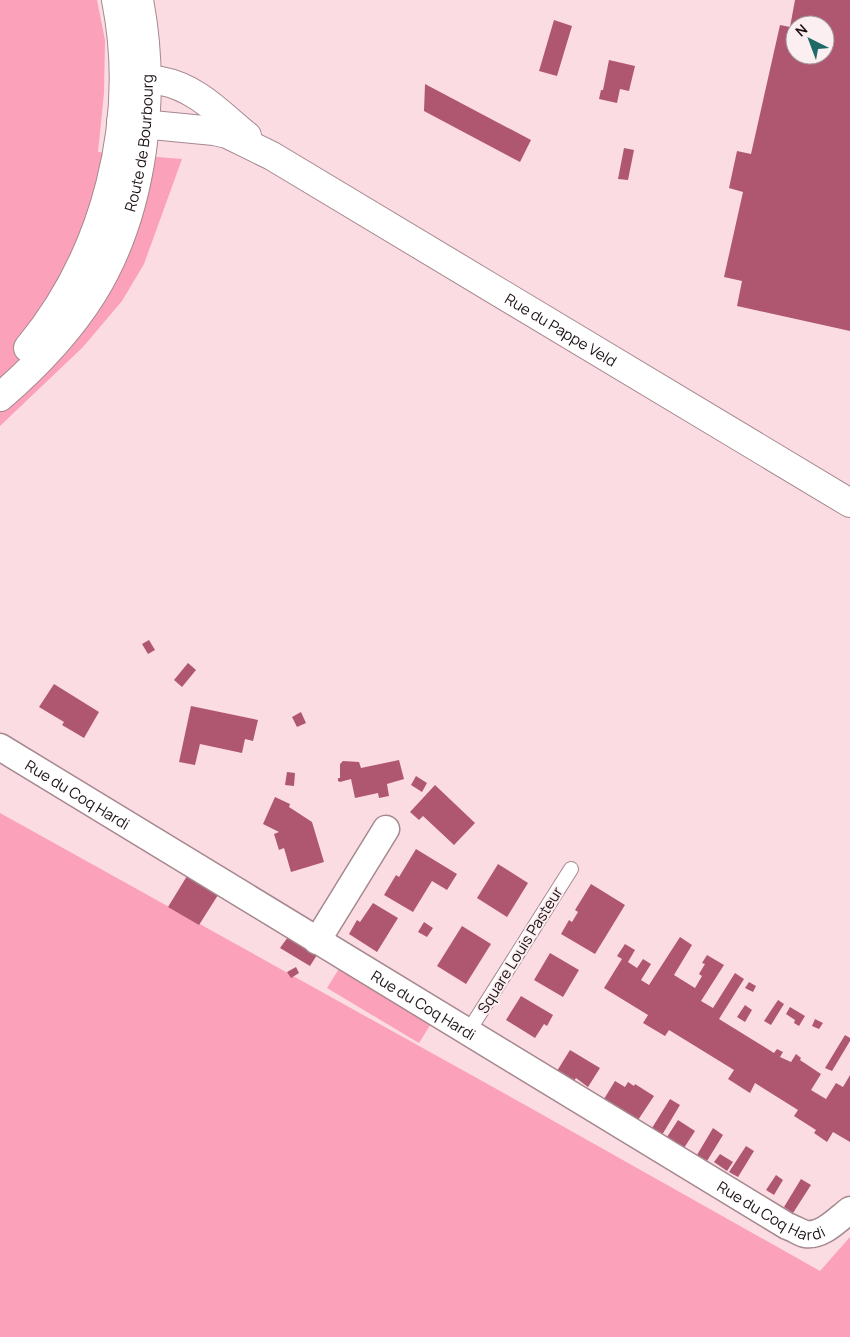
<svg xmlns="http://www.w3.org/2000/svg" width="850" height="1337" font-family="Manrope,sans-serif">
<rect width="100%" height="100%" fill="#fcdce3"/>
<!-- green -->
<path fill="#fba1b9" d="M0 0H97L105 40 104 93 98 152 182 159 144 264 122 301 83 347 0 426Z
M0 813 518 1101 820 1271 850 1237V1337H0Z
M340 967 432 1022 419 1043 327 988Z"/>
<!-- building -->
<path fill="#af5771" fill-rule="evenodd" d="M795 0H850V331L737 306 742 281 724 277 743 192 729 188 737 151 751 154 780 25 790 27ZM795 25H825V55H795Z
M554 20 572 26 557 76 539 71Z
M609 60 635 66 629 91 620 89 617 103 599 99 601 90H603Z
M425 84 531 140 520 162 424 111Z
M624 148 634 150 628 180 618 179Z
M149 640 155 650 148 654 142 644Z
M188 663 196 670 182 687 174 680Z
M54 684 99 712 84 738 62 725 64 722 39 707Z
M191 706 258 720 253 741 245 739 242 753 200 744 195 765 179 762Z
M301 712 306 723 297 727 292 717Z
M399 760 404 779 387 784 389 796 379 798 378 793 355 798 351 779 340 782 338 781V778H340V764L343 761 359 762 361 768Z
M287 772 295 773 294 786 285 785Z
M416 776 427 783 422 792 411 785Z
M435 785 475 823 454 845 423 816 419 820 410 812Z
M275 797 290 804 289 807 312 822 324 862 291 872 284 848 279 850 274 834 279 832 263 824Z
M416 849 457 874 447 890 432 881 413 912 384 895 396 875 399 877Z
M498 864 528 883 507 917 477 898Z
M187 876 218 895 199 925 168 907Z
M591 884 625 905 595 954 561 934 569 920 572 922 578 912 575 910Z
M373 903 398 918 377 952 349 934 357 920 360 922Z
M424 922 433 928 427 937 418 932Z
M462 926 491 944 466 984 437 966Z
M288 937 317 955 310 966 280 948Z
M680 937 692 945 674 975 695 988 702 976 699 974 705 964 702 963 707 955 724 965 701 1001 713 1008 735 973 744 979 719 1019 774 1053 777 1049 783 1052 780 1057 791 1062 796 1054 801 1058 800 1060 821 1074 811 1090 826 1099 836 1083 843 1087 850 1075V1142L833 1132 827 1142 814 1133 816 1130 794 1116 798 1110 755 1083 750 1093 728 1079 734 1070 669 1030 665 1036 643 1023 648 1015 604 988 622 959 617 956 625 944 635 950 628 962 637 968 643 959 651 964 641 980 649 985Z
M550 953 579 970 563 997 534 980Z
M296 967 299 973 291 978 287 972Z
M749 982 756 986 753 992 745 988Z
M521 996 553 1015 547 1026 544 1024 535 1038 506 1020Z
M778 1000 784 1004 771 1025 764 1021Z
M745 1005 752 1010 745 1022 737 1017Z
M790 1007 805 1016 799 1026 794 1023 795 1020 786 1014Z
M815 1019 823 1023 819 1029 812 1026Z
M845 1035 850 1038V1041L832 1071 825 1068Z
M570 1050 600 1068 588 1087 576 1078 574 1081 557 1071Z
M615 1081 625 1087 628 1082 634 1086 635 1084 654 1096 638 1120 604 1099Z
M670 1099 680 1105 662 1135 652 1128Z
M678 1120 695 1131 684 1148 667 1137Z
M713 1128 723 1135 707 1161 697 1155Z
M746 1146 754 1151 738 1177 729 1172Z
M720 1154 733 1162 727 1171 714 1162Z
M776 1175 783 1180 774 1195 766 1190Z
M801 1179 811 1185 793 1213 784 1207Z"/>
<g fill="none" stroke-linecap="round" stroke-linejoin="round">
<defs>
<path id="lane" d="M468 1032 571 869"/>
<g id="street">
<path id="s1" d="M0 747 787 1226C793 1228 799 1232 805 1234 822 1237 838 1219 850 1210"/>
<path d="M317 941 386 829"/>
</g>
<g id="secondary">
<path d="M130 80C140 80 151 80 161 81 196 87 221 115 247 136"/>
<path id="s2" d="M121 122 214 131 227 134 272 156 850 503"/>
<path d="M28 348C106 254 140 121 116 0"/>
<path id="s3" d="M0 397C35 367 68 333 93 293 144 211 157 94 139 0"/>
</g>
</defs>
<!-- lane casing -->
<use href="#lane" stroke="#a6888f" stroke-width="16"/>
<!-- street casing -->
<use href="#street" stroke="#a6888f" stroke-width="29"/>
<!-- secondary casing -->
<use href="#secondary" stroke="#a6888f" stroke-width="30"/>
<!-- lane -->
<use href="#lane" stroke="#fff" stroke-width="14"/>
<!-- street -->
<use href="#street" stroke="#fff" stroke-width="26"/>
<!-- secondary -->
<use href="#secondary" stroke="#fff" stroke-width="28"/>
</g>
<g text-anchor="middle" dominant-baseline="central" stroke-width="4" stroke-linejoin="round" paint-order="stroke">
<!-- street labels -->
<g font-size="15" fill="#1d1215" stroke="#fceff2">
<text stroke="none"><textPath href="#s3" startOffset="299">Route de Bourbourg</textPath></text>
<text stroke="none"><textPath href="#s2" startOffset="494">Rue du Pappe Veld</textPath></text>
<text stroke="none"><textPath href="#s1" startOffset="91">Rue du Coq Hardi</textPath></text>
<text transform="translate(520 950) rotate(-58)">Square Louis Pasteur</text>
<text stroke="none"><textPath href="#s1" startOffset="496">Rue du Coq Hardi</textPath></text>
<text stroke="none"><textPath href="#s1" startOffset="901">Rue du Coq Hardi</textPath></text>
</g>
</g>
<!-- north arrow -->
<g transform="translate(810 40) rotate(318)"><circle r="24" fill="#fceff2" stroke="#a3979a"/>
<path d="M0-4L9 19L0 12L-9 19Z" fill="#1f6a66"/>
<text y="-8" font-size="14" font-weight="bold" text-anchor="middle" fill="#1d1215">N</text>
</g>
</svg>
